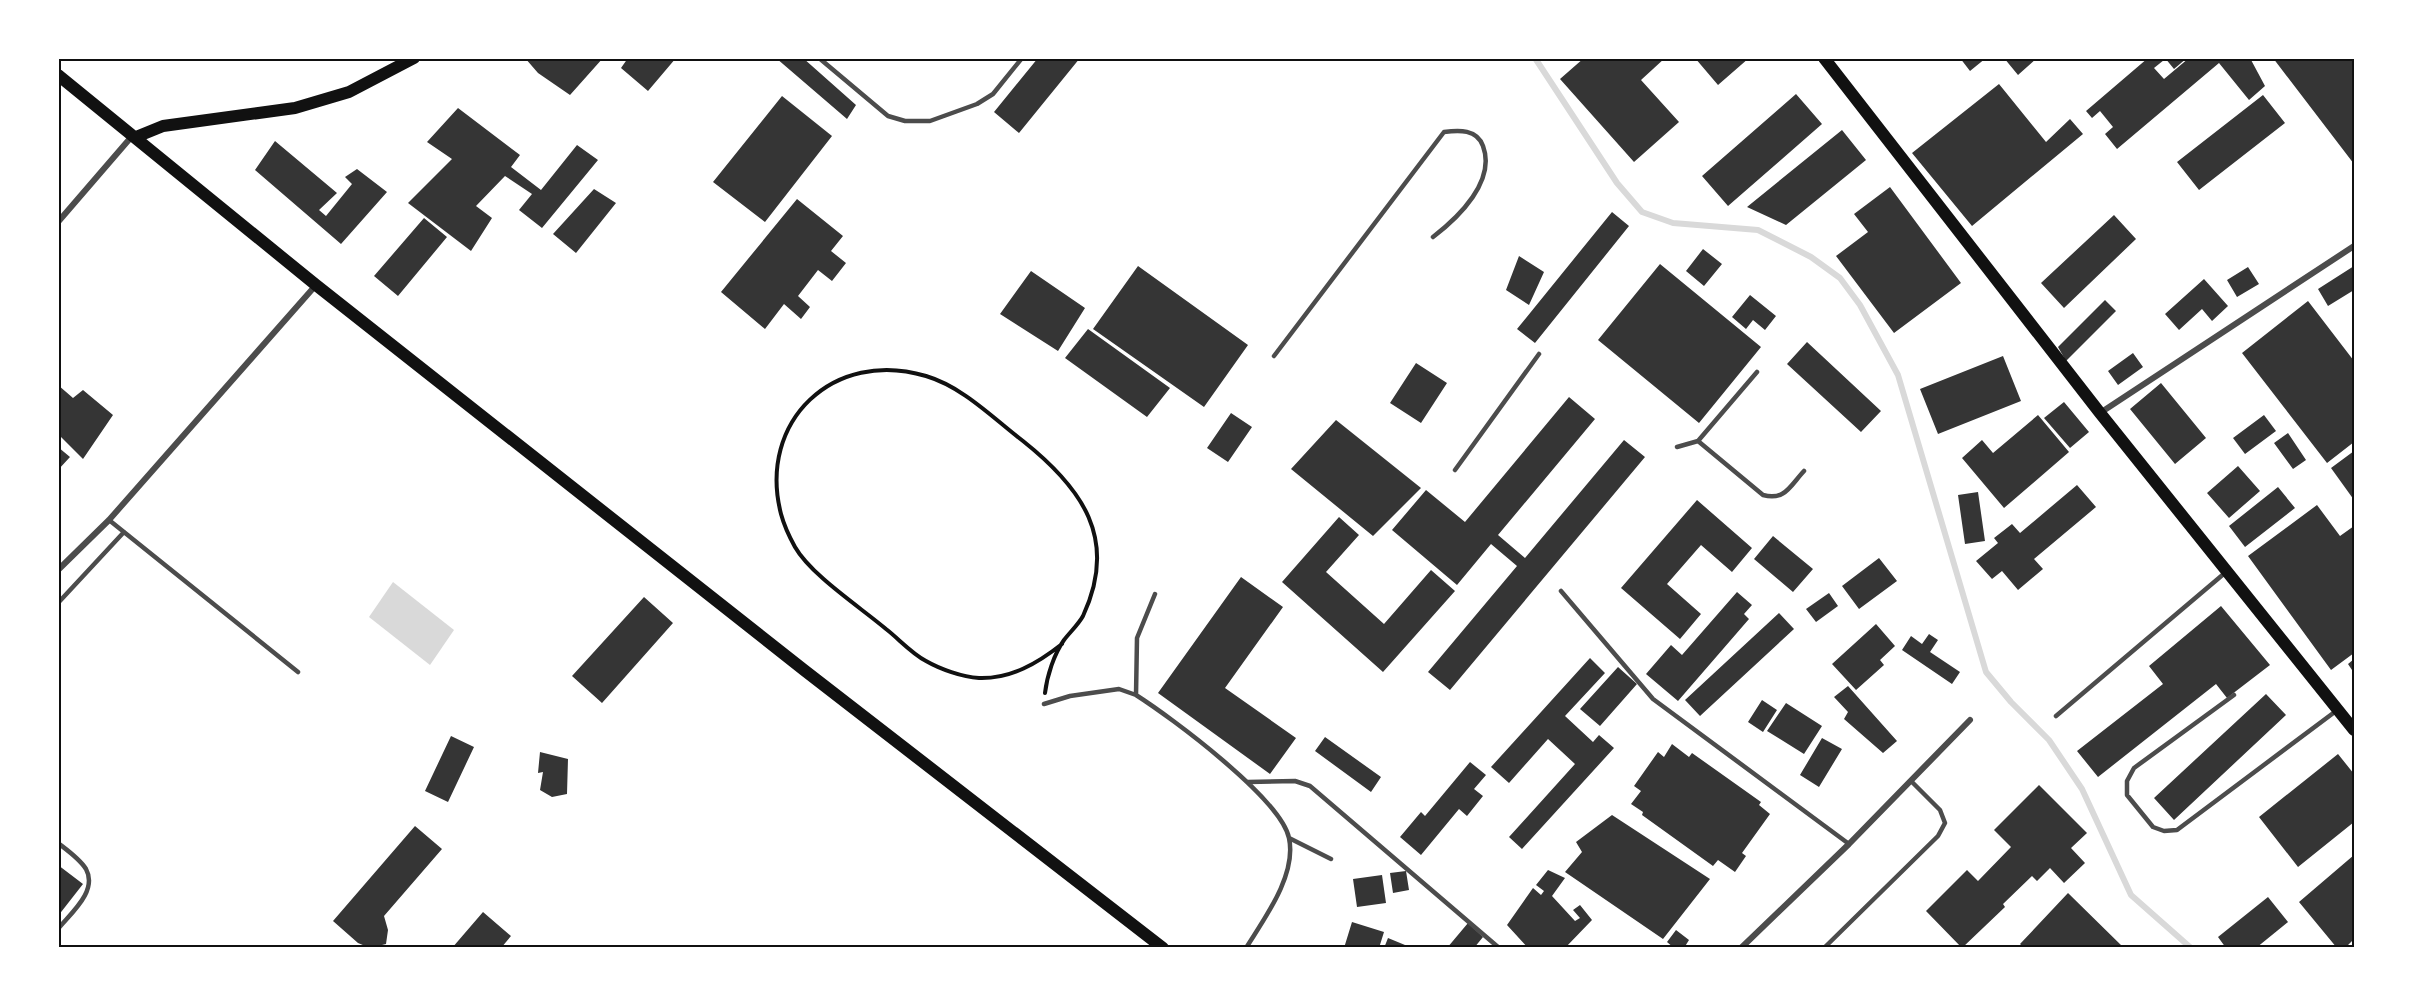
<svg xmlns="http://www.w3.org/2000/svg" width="2413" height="1006" font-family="Georgia,serif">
<rect width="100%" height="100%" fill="#fff"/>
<!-- water -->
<path fill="#d9d9d9" d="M393 582 454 630 430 665 369 617Z"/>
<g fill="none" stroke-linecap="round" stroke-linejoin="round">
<!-- stream -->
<path stroke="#d9d9d9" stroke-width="6" d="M1535 58 1617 183 1642 212 1673 223 1758 230 1811 257 1840 278 1860 305 1898 375 1986 672 2011 702 2049 740 2082 789 2131 895 2191 948"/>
</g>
<!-- building -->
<path fill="#353535" d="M525 58H603L570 95 538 73Z
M628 58H676L648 91 621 68Z
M776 58H803L856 105 847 119Z
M1038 58H1080L1019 133 994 112Z
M1584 58H1665L1641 80 1679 122 1634 162 1560 79Z
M1695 58H1749L1718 85Z
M1960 58H1986L1970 71Z
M2004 58H2037L2018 75Z
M2148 58 2164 60 2154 68 2164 79 2189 58H2250L2265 86 2249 100 2219 63 2117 149 2105 134 2113 127 2100 111 2092 118 2086 111Z
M2165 58H2187L2174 69Z
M2273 58H2354V164Z
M1999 84 2046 142 2070 119 2083 134 1972 226 1912 153Z
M1796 94 1822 124 1728 206 1702 176Z
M2263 95 2285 123 2199 190 2177 162Z
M782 96 832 136 765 222 713 182Z
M458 108 520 155 511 167 541 190 577 145 598 160 542 228 519 210 532 194 505 176 476 206 492 218 471 251 408 203 452 159 427 142Z
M1842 130 1866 160 1786 225 1747 207Z
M275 141 337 193 319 210 326 216 352 184 345 177 357 169 387 192 341 244 255 170Z
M1890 187 1961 283 1894 333 1836 256 1868 232 1854 214Z
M594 189 616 203 576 253 553 234Z
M797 199 843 236 831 251 846 263 832 281 818 270 798 296 810 307 801 319 784 304 765 329 721 292Z
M1612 212 1629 226 1535 343 1517 329Z
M2114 215 2136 239 2064 308 2041 283Z
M424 218 447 237 398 296 374 276Z
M1703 249 1722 264 1704 286 1686 271Z
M1519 256 1544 272 1529 305 1506 290Z
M1660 264 1761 347 1699 423 1598 340Z
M1138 266 1248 345 1204 407 1093 329Z
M2354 266V286L2352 287 2354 290 2328 306 2318 289Z
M2248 267 2259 284 2237 297 2227 280Z
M1031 271 1085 308 1058 351 1000 314Z
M2204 279 2228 306 2212 321 2202 309 2179 330 2165 314Z
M1750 295 1776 316 1765 330 1753 320 1746 329 1732 317Z
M2105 300 2116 311 2066 361 2058 347Z
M2308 301 2354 361V442L2327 463 2242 353Z
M1088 329 1170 388 1147 417 1065 358Z
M1807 342 1881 411 1861 432 1787 364Z
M2133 353 2143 367 2118 385 2108 371Z
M2003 356 2021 401 1938 434 1920 389Z
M1416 363 1447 383 1421 423 1390 403Z
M2161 383 2206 438 2175 464 2130 409Z
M58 385 73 398 83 390 113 415 83 459 58 434Z
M1569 397 1595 419 1498 535 1525 558 1624 440 1645 457 1450 690 1428 672 1517 566 1491 544 1457 585 1392 530 1426 490 1465 522Z
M2064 402 2089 432 2070 448 2044 418Z
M1231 413 1252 427 1228 462 1207 448Z
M2038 415 2069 452 2004 508 1962 458 1982 440 1993 453Z
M2264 415 2276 431 2245 454 2233 438Z
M1336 420 1421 488 1373 536 1291 469Z
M2288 433 2306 460 2293 469 2274 443Z
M58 447 70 457 58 470Z
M2354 451V500L2331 468Z
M2238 466 2260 491 2229 518 2207 493Z
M2077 485 2096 507 2034 559 2043 569 2018 590 2002 571 1992 579 1976 561 1998 543 1994 538 2012 524 2020 533Z
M2278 487 2295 508 2245 547 2229 526Z
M1978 492 1985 541 1965 544 1958 495Z
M1697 500 1752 548 1732 572 1701 545 1667 584 1701 614 1680 639 1621 588Z
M2317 505 2340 536 2354 526V653L2331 670 2248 556Z
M1339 517 1359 535 1326 572 1384 624 1431 570 1455 591 1383 672 1282 582Z
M1773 536 1813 569 1793 592 1754 559Z
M1879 558 1897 581 1859 609 1842 586Z
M1241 577 1283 607 1225 688 1296 738 1270 774 1158 693Z
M1737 592 1752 605 1744 614 1749 619 1678 701 1646 674 1671 645 1682 655Z
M1829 593 1838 606 1816 622 1806 609Z
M644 597 673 623 602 703 572 676Z
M2221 606 2270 665 2227 698 2216 684 2098 777 2077 751 2163 684 2149 666Z
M1779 613 1794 629 1700 716 1685 700Z
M1876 624 1895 646 1880 660 1884 665 1856 690 1832 664Z
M1929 634 1938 640 1930 652 1960 672 1952 684 1902 650 1911 636 1922 644Z
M1590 658 1605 673 1565 716 1593 742 1599 735 1614 748 1522 849 1509 837 1575 764 1548 739 1509 783 1491 767Z
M2354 659V673L2348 664Z
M1618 667 1637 684 1600 726 1580 709Z
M1848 686 1897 741 1883 753 1844 719 1848 712 1834 697Z
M2266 694 2286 715 2174 820 2154 798Z
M1762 700 1777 710 1763 732 1748 722Z
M1786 703 1822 726 1804 754 1767 731Z
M451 736 474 747 448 802 425 791Z
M1325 737 1381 777 1371 792 1315 751Z
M1822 738 1842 749 1819 787 1800 775Z
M1672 744 1689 757 1692 753 1761 802 1759 805 1770 814 1742 853 1746 856 1735 872 1718 860 1713 866 1642 815 1643 812 1631 804 1641 791 1634 786 1658 752 1664 757Z
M540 752 568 759 567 794 552 797 540 790 543 772 538 773Z
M2338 754 2354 774V822L2298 867 2259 817Z
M1470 762 1486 775 1474 789 1483 796 1467 816 1459 809 1421 855 1400 837 1421 812 1425 816Z
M2039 785 2087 833 2071 848 2085 863 2064 883 2050 868 2037 881 2032 876 2003 904 2005 907 1962 948 1926 911 1967 870 1978 881 2011 847 1994 830Z
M1612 815 1710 879 1663 939 1565 872 1582 852 1576 842Z
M415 826 442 849 384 916 388 930 386 944 370 948 358 943 333 921Z
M2354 855V939L2345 948H2337L2299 902Z
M58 865 83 884 58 916Z
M1548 870 1565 878 1552 896 1575 921 1580 918 1573 910 1580 905 1592 920 1565 948H1528L1507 925 1533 888 1541 895 1544 891 1536 885Z
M1406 871 1409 890 1393 893 1390 873Z
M1382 875 1386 903 1357 907 1353 879Z
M2068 893 2124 948H2024L2020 944Z
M2268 897 2288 922 2256 948H2226L2218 937Z
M483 912 511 936 501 948H452Z
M1352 922 1384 932 1379 948H1344Z
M1468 923 1483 937 1474 948H1447Z
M1676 930 1689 940 1684 948H1674L1667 942Z
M1388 938 1405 945 1404 948H1384Z"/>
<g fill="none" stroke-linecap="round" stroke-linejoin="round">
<!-- path -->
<path stroke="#111" stroke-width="4" d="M1045 693C1047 676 1054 654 1064 640 1070 632 1078 625 1083 616 1119 539 1082 488 1023 441 993 418 963 387 926 376 834 348 757 421 781 514 784 525 790 538 795 547 811 575 860 607 886 629 899 639 911 653 926 661 940 669 962 677 979 678 1011 679 1038 663 1062 644"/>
<!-- service -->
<path stroke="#4c4c4c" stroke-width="4.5" d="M819 58 888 116 905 121H930L977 104 993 94 1022 58
M1274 356 1444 132C1459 130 1477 129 1483 146 1496 181 1459 217 1433 237
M1698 441 1763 495C1785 501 1790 486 1804 471
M1677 447 1698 441 1757 372
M1455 470 1539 354
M109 520 298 672
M1561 591 1653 699 1849 844
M58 603 124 532
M1136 695 1137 638 1155 594
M2234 695 2134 768 2127 781V795L2153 827 2164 831 2177 830 2336 711
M1044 704 1070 696 1119 689 1136 695C1172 718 1281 799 1289 838 1297 875 1264 919 1246 948
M2056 716 2226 572
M1248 782 1295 781 1310 786 1498 947
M1289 838 1331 859
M58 843C67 850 80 859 86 869 98 891 71 913 58 929
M1824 948 1938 836 1945 823 1940 810 1911 781"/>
<!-- minor -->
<path stroke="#4c4c4c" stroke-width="6" d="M58 222 133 135
M2100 413 2354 246
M58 570 109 520 316 285
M1741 948 1849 844 1970 720"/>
<!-- secondary -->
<path stroke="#111" stroke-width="12" d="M1824 58 2100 413 2354 730
M58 75 316 285 804 670 1163 948
M136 137 163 126 295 108 349 92 414 58"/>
</g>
<!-- border -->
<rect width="2413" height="1006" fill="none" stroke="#ffffff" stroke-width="120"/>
<rect x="60" y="60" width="2293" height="886" fill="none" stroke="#111" stroke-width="2"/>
</svg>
